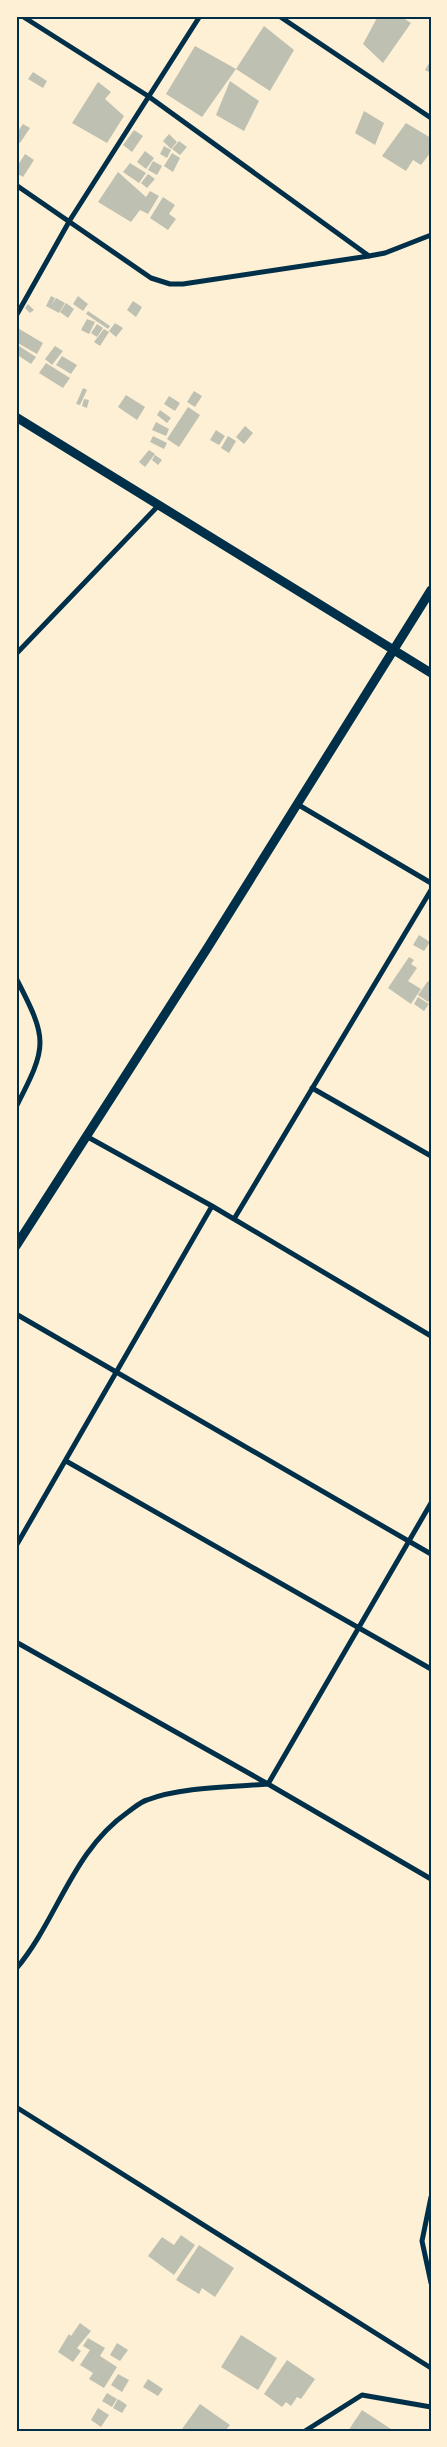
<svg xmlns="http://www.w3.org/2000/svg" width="447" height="2447" font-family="Inter,sans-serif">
<rect width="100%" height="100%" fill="#fdf0d5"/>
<!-- building -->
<path fill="#bec0b2" d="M378 16H400L411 23 383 63 363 44Z
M264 26 294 50 270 91 236 69Z
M195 46 236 69 202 117 166 94Z
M431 60V73L425 70Z
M33 72 47 81 43 88 28 79Z
M230 81 259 101 244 131 216 115Z
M98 82 111 92 105 99 124 116 107 143 72 123Z
M364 111 384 123 375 145 355 133Z
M406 123 431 138V152L421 165 413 160 406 171 382 156Z
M23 124 30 128 20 143 16 141V134Z
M134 130 143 136 132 152 123 145Z
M169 134 177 142 171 149 163 141Z
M179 141 187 147 180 155 172 149Z
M164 146 171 150 167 158 160 154Z
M145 151 154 158 146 169 137 162Z
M172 153 180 158 173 172 164 166Z
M25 154 34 160 23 177 16 173V168Z
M153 161 162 166 157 175 148 170Z
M130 163 146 173 139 183 123 172Z
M118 172 146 197 150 191 159 196 148 214 140 210 131 222 98 202Z
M148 174 155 179 147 188 141 183Z
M163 197 175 205 169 214 176 219 168 230 150 218Z
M51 296 55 298 51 306 56 298 65 303 59 313 46 306Z
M78 296 88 304 83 311 73 304Z
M133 301 142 307 136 317 127 310Z
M66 303 74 309 68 318 60 312Z
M28 304 34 310 30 313 25 308Z
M88 311 110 326 108 329 86 314Z
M87 319 95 322 89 334 81 330Z
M115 323 123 328 116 337 109 331Z
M97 324 103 328 97 337 91 333Z
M16 327 43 343 37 354 16 342Z
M104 329 109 332 100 346 94 342Z
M16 344 36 357 31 364 16 354Z
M55 346 63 351 52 365 45 359Z
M62 356 77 365 71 374 56 365Z
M46 363 70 378 63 388 39 373Z
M83 388 87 390 80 405 76 404Z
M194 391 202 396 195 407 187 402Z
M126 395 145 407 137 420 118 407Z
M169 396 180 403 175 411 164 404Z
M84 399 89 400 87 408 82 406Z
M188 407 200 415 179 447 167 439Z
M160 410 171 418 167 423 157 415Z
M156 422 169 429 166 436 152 430Z
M245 426 253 433 244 444 236 437Z
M216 430 225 436 219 445 210 440Z
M153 436 167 443 164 449 150 442Z
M228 436 236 441 229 453 221 448Z
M149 450 155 454 145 467 139 462Z
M155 455 162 460 158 465 152 460Z
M419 935 430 942 424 951 413 945Z
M409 957 414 960 411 964 417 968 408 981 421 989 411 1004 388 988Z
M428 981 431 983V998L428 1002 418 995Z
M418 997 429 1004 424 1011 414 1004Z
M181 2235 195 2245 174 2275 148 2256 162 2237 174 2245Z
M199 2245 234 2268 215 2297 202 2288 199 2294 176 2280Z
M80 2323 91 2331 77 2348 81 2351 73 2362 58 2352 69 2334 71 2336Z
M241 2335 277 2358 258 2390 221 2367Z
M88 2338 105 2348 100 2356 117 2367 104 2388 89 2379 93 2373 80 2365 90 2350 83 2346Z
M117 2343 128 2350 120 2361 110 2355Z
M287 2360 315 2379 301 2399 297 2397 291 2406 286 2402 282 2407 264 2394Z
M118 2374 129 2380 122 2392 111 2385Z
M148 2379 163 2389 158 2396 143 2387Z
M107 2393 117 2399 112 2407 102 2401Z
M118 2399 127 2405 122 2413 113 2408Z
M200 2404 230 2425 225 2431 182 2429Z
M98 2408 109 2415 101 2427 91 2420Z
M362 2410 394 2431H348Z"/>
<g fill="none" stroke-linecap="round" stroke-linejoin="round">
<!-- minor -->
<path stroke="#003049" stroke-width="5" d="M22 16 148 96 369 256
M279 16 431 118
M16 185 151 278 170 284H183L369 256 385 253 431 235
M16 316 70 220 200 16
M16 654 158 506
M297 804 431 883
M16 978C48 1040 48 1045 16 1107
M312 1088 431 1156
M86 1136 212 1206 431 1336
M234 1219 431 890
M16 1314 431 1554
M66 1461 431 1669
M16 1546 212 1206
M16 1642 268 1784 431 1879
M16 1969C58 1919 72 1851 128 1812 134 1808 140 1802 147 1800 180 1787 231 1787 268 1784L431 1503
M16 2107 431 2368
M431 2197 422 2241 431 2283
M305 2431 362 2395 431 2407"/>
<!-- tertiary -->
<path stroke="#003049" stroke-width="9" d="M16 417 431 673
M16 1246 208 947 431 590"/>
</g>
<!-- border -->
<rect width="447" height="2447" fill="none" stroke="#fdf0d5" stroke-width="35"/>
<rect x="18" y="18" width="412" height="2412" fill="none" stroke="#003049" stroke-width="2"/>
</svg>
